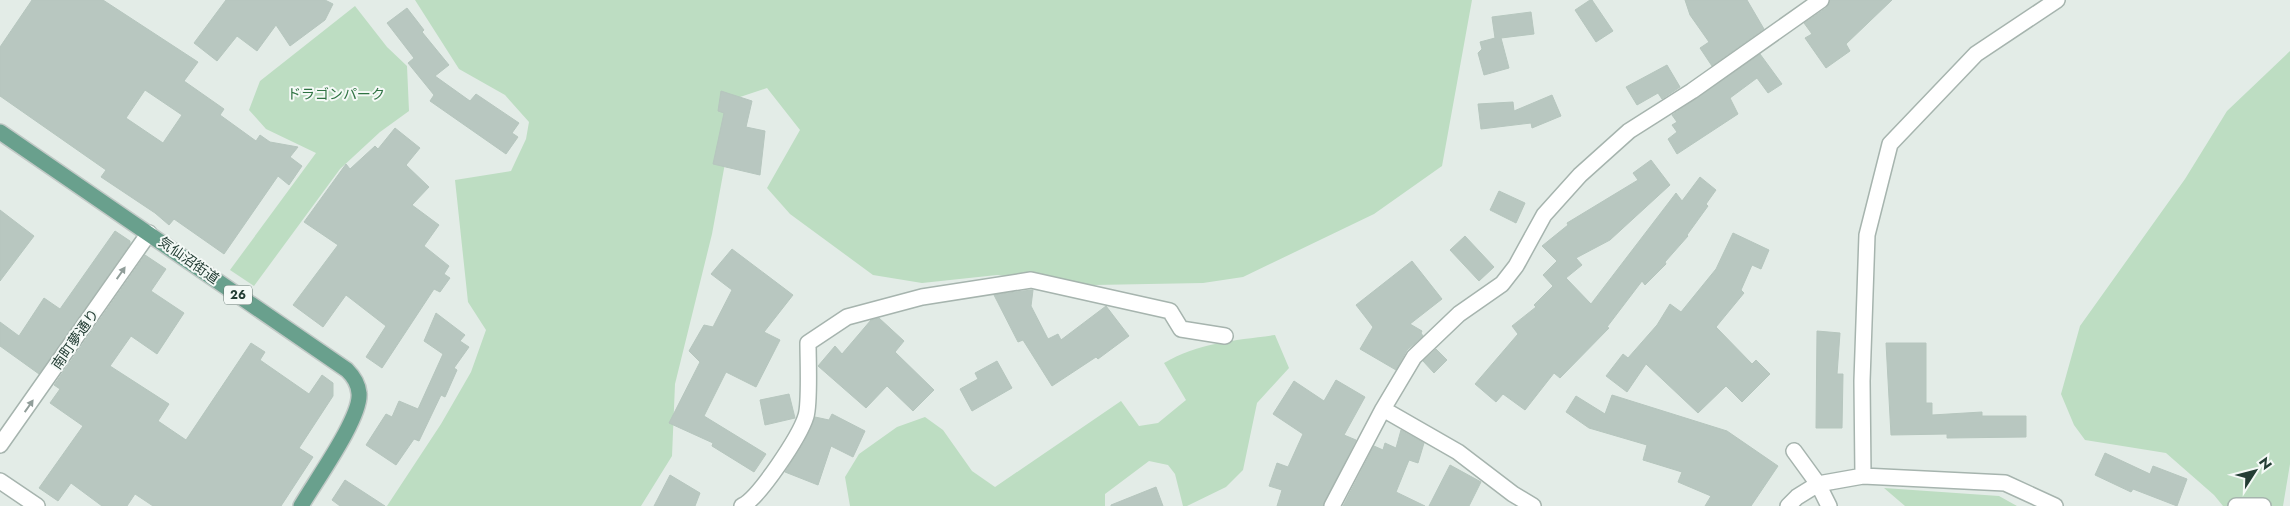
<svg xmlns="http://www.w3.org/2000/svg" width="2290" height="506" font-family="Jost,'Noto Sans JP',sans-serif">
<rect width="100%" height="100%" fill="#e3ece7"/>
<!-- green -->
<path fill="#bdddc2" d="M415 0H1472L1442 166 1374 214 1243 277 1203 283 1094 285 997 275 922 283 873 275 790 214 767 188 800 130 767 88 737 98 712 234 675 384 672 456 641 506H387L441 424 471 372 486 330 468 302 455 180 511 171 526 139 529 122 505 95 459 69Z
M355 6 387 47 407 66 409 111 380 132 340 169 254 286 230 270 316 153 266 129 249 110 260 81Z
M2290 51V464L2283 506H2223L2214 495 2166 453 2085 440 2074 425 2061 394 2080 326 2185 179 2227 111Z
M1275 335 1289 368 1257 403 1243 470 1226 487 1187 506H1183L1175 474 1168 465 1149 461 1105 494V506H850L845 477 859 454 897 427 925 417 943 430 972 471 995 487 1121 401 1139 426 1158 423 1186 400 1164 363C1197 343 1237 340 1275 335Z
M1884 488 1999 496 2017 506H1905Z"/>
<!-- building -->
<path fill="#b8c7c0" stroke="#b6c6be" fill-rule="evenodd" d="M32 0H103L198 62 184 81 224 109 220 115 256 141 260 135 270 142 298 147 290 157 302 166 289 185 278 176 224 254 174 219 169 225 155 213 101 177 106 170 0 96V47ZM145 90 182 115 163 143 126 118Z
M226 0H325L333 4 325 20 290 46 276 25 257 51 237 36 217 61 194 43Z
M1590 0H1592L1613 31 1596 42 1575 10Z
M1685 0H1747L1764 29 1712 66 1700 48 1709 42 1690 15Z
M1830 0H1892L1846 44 1850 51 1826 68 1805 38 1812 34 1804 23 1826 8Z
M407 8 424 30 422 32 449 65 435 76 470 101 476 94 519 123 512 133 518 137 506 154 430 101 434 95 408 63 414 58 387 23Z
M1531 12 1534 34 1501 38 1509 68 1484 75 1478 53 1482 49 1480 42 1495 38 1492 17Z
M1760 54 1782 84 1768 93 1757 78 1730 98 1738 114 1677 154 1668 139 1677 132 1672 125 1677 122 1672 115Z
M1667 65 1680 87 1662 99 1658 93 1637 105 1626 87Z
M721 91 752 101 746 127 765 131 760 175 713 164 724 113 718 111Z
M1552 95 1561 116 1532 128 1531 123 1481 129 1478 104 1513 102 1514 111Z
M395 128 420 148 406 165 429 187 412 205 439 225 424 246 449 266 444 274 450 278 440 292 434 289 382 368 366 357 386 326 346 295 323 327 293 305 338 245 304 222 346 164 350 169 375 146 378 149Z
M1651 160 1670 185 1610 240 1576 258 1582 265 1566 278 1591 304 1676 193 1682 201 1700 177 1716 190 1706 204 1708 206 1687 235 1688 236 1665 262 1666 264 1645 285 1642 281 1607 327 1609 328 1560 378 1554 373 1525 410 1503 394 1496 402 1475 384 1518 334 1512 326 1536 307 1534 305 1553 286 1543 275 1557 261 1542 246 1568 225 1567 223 1638 180 1633 173Z
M1499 191 1525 203 1516 223 1490 210Z
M0 210 34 236 0 281Z
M115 231 130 241V244L39 374 0 346V322L19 336 44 298 60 309Z
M1733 233 1769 250 1761 269 1752 265 1741 290 1744 293 1716 327 1752 364 1756 360 1770 374 1742 402 1726 386 1698 413 1646 364 1627 392 1606 376 1623 354 1628 358 1657 325 1670 304 1681 312 1716 269Z
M1465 236 1494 267 1479 281 1450 250Z
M732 249 793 295 764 332 780 340 756 387 726 372 704 416 766 454 754 472 712 446 713 443 669 423 700 362 689 351 704 325 713 327 732 290 711 274Z
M145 255 166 269 151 291 184 313 157 354 131 336 110 366 169 404 158 421 186 440 251 343 265 352 260 360 309 394 322 375 333 383V396L299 448 313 457 281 506H153L135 494 127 506H102L71 483 58 501 39 488 83 426 50 403 60 389 54 385Z
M1412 261 1442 299 1410 324 1422 331 1421 333 1423 336 1407 350 1396 370 1360 349 1373 327 1356 305Z
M1031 290H1033L1031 306 1048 339 1058 334 1061 340 1106 306 1129 336 1098 359 1096 357 1052 386 1023 340 1018 342 994 295Z
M436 313 465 335 460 341 469 347 454 368 457 370 445 397 441 395 419 441 414 439 396 465 366 445 386 414 392 417 399 401 418 409 443 354 424 341Z
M879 318 904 341 895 352 934 390 913 411 887 386 866 408 818 366 835 346 842 354 871 320Z
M1817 331 1840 333 1837 374H1843L1842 428H1816Z
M1886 343H1926V403H1932V415L1982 412V416H2026V437L1947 438V434L1891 435Z
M1436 349 1447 360 1434 373 1423 361Z
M997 361 1012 388 972 411 960 389 978 379 975 373Z
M1336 380 1365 397 1344 435 1356 440 1323 506H1277L1282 490 1269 486 1277 463 1288 467 1303 434 1273 414 1294 381 1324 401Z
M789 394 795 418 765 425 760 400Z
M1612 395 1727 431 1778 466 1751 506H1705L1711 496 1678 482 1682 472 1643 460 1647 445 1589 428 1566 412 1576 396 1605 414Z
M832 414 865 431 853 457 831 446 818 485 785 472 804 442 815 417 829 420Z
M1401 430 1424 443 1418 463 1409 460 1396 492 1425 506H1343L1374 446 1383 450 1385 443 1396 448Z
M2105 453 2150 474 2153 466 2187 479 2177 506 2133 489 2131 492 2095 475Z
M1450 465 1481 482 1469 506H1429Z
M670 475 700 493 695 506H654Z
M345 480 385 506H340L332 500Z
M1156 487 1163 506H1111V505Z"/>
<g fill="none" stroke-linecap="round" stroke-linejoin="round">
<defs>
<path id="minor" d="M1383 409 1458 452 1513 494 1533 506
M0 445 149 233
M1794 451 1818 484 1829 506
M1863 476 1862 381 1867 235 1890 144 1976 54 2057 0
M0 481 37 506
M742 506C759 498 800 436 806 416 810 403 808 360 808 343L847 317 922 297 1031 280 1170 311 1181 329 1225 336
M1332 506 1383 409 1414 357 1459 314 1502 284 1516 266 1544 215 1580 175 1629 131 1692 91 1821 0
M1788 506 1797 497 1818 484 1863 476 2005 483 2055 506
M2236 506H2263"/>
<path id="major" d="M0 132 347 370C354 377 358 383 359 393 362 417 314 483 301 506"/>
</defs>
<!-- minor casing -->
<use href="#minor" stroke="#a6b4ae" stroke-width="18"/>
<!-- major casing -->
<use href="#major" stroke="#c1c9c6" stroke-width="18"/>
<!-- minor -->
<use href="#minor" stroke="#fff" stroke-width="15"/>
<!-- major -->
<use href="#major" stroke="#69a08d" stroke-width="15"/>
</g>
<!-- one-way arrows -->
<defs><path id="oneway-solid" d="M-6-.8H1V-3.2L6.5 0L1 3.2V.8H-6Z" transform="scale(1.25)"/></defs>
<g fill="#919e9a">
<use href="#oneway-solid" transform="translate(121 273) rotate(-55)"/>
<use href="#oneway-solid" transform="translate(29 406) rotate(-55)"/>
</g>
<g text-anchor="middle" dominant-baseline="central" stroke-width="4" stroke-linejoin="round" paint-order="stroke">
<!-- shield labels -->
<rect fill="#f4f9f6" stroke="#62756e" stroke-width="1" x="224" y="285.5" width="28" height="19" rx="4"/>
<g font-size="12" font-weight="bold" fill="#233d34">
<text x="238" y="295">26</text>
</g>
<!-- park labels -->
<g font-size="14" fill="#2f7343" stroke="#f4f9f6">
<text x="336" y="94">ドラゴンパーク</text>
</g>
<!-- street labels -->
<g font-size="14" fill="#233d34" stroke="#f4f9f6">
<text transform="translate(189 260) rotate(35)">気仙沼街道</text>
<text transform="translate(75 339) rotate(-55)">南町夢通り</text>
</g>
</g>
<!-- north arrow -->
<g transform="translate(2255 471) rotate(54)" stroke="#f4f9f6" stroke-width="4" paint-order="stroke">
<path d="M0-4L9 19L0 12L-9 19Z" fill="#233d34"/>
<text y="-8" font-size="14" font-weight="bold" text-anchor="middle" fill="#233d34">N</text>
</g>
</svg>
